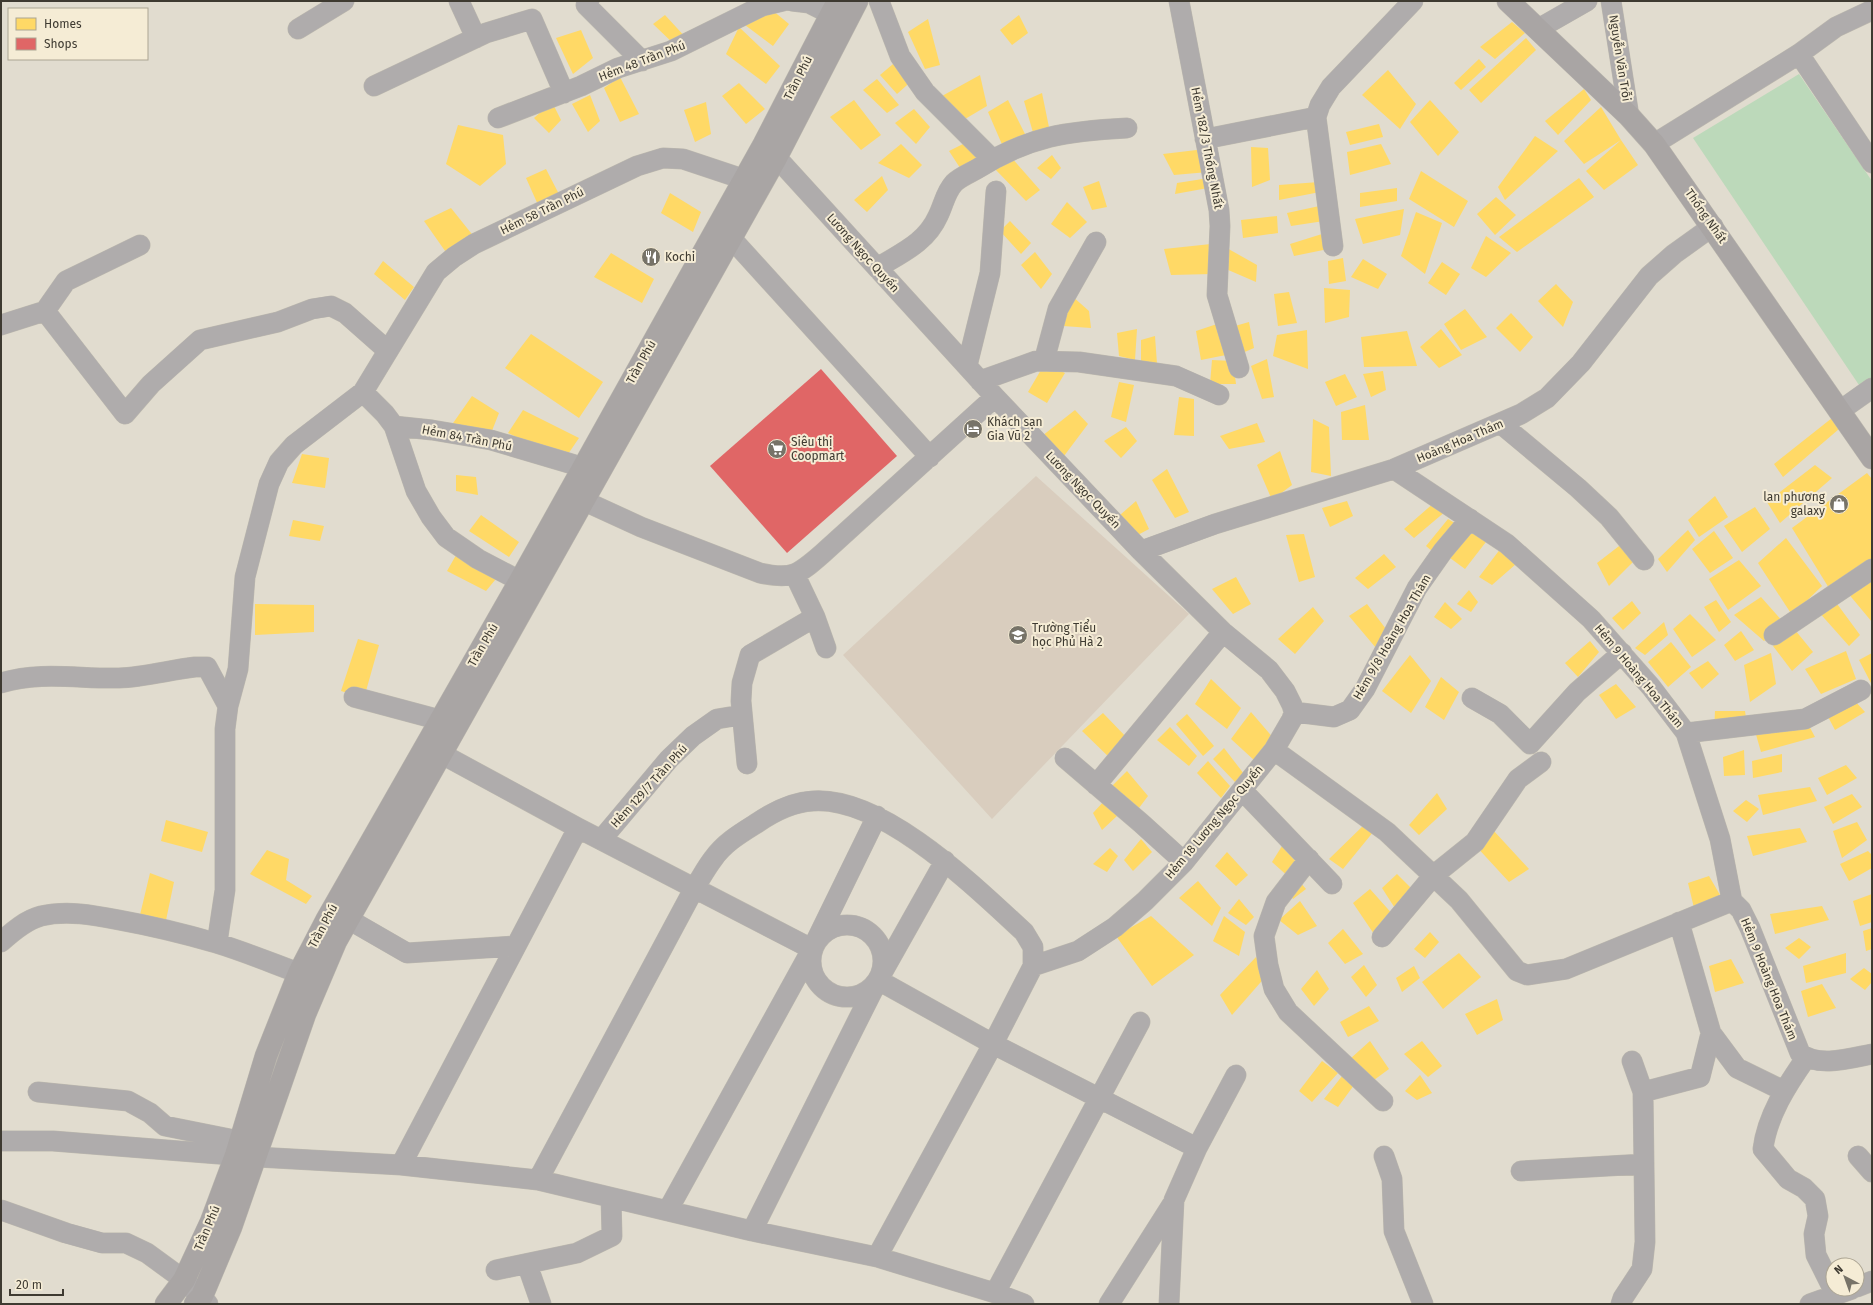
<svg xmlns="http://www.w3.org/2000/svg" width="1873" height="1305" font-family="'Fira Sans',sans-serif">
<rect width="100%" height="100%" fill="#e1dccf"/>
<!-- education -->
<path fill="#d9cdbe" d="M1036 476 1189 614 992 819 843 655Z"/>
<!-- green -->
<path fill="#bcd9ba" d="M1799 74 1872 181V381L1861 388 1693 138Z"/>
<!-- homes -->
<path fill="#ffd966" d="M766 5 789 24 773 46 745 25Z
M665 15 688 40 677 47 653 24Z
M1019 15 1028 33 1012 45 1000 30Z
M928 19 940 65 925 69 908 32Z
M1512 22 1525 33 1495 59 1480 47Z
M739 27 780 66 766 84 726 54Z
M581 30 593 58 573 74 556 38Z
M1526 38 1536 50 1481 103 1469 90Z
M899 59 915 78 897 94 880 75Z
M1479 59 1486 67 1461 90 1454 83Z
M1388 70 1416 104 1400 129 1362 95Z
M980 75 987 106 960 122 942 96Z
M620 77 639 114 620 122 604 88Z
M877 79 899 105 887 113 863 90Z
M739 83 765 109 746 124 722 96Z
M1584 89 1591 100 1558 135 1545 121Z
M1042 93 1052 142 1036 143 1024 101Z
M590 95 600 121 588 132 572 104Z
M854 100 881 135 861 150 830 117Z
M1008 100 1027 138 1004 149 988 112Z
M1430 100 1459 132 1438 156 1410 122Z
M552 102 561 120 549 133 534 118Z
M706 102 711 134 695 142 684 110Z
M1601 107 1621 140 1584 164 1564 141Z
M914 109 930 127 916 144 895 123Z
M1379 124 1383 137 1350 145 1346 132Z
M458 125 503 135 506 164 480 186 446 164Z
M1535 136 1558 151 1505 200 1498 187Z
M971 140 984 162 964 174 949 151Z
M1621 140 1638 165 1604 190 1586 171Z
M901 144 922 165 909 178 878 163Z
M1381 144 1391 164 1350 175 1347 152Z
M1251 147 1268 148 1270 180 1252 187Z
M1205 149 1208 172 1174 175 1163 154Z
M1052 155 1061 168 1051 179 1037 168Z
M1010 156 1040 190 1026 201 995 169Z
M546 169 561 198 539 207 526 178Z
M1421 171 1468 201 1454 227 1409 199Z
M882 176 888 190 867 212 854 200Z
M1209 178 1208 188 1175 194 1177 183Z
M1579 178 1594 197 1517 252 1499 237Z
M1099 181 1107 207 1092 210 1083 187Z
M1319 182 1320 192 1279 200V185Z
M1397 188V201L1360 207V193Z
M670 193 701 212 693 232 661 213Z
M1496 197 1516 215 1495 235 1477 214Z
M1067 202 1087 222 1070 238 1051 224Z
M1324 205V221L1291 226 1287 213Z
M451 208 475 238 450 258 424 221Z
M1404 209 1400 235 1363 244 1355 219Z
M1416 212 1442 223 1425 274 1401 256Z
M1277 216 1278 233 1243 238 1241 220Z
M1010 221 1031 243 1021 254 1000 231Z
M1322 234 1333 248 1294 256 1290 244Z
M1486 236 1511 253 1486 277 1471 268Z
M1211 244 1212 274 1171 275 1164 249Z
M1225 247 1257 265 1256 282 1219 266Z
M1035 252 1052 274 1041 289 1021 265Z
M611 253 654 279 642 303 594 277Z
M1343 258 1346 281 1329 284 1328 261Z
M1363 259 1387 274 1378 289 1351 277Z
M383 261 414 287 405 300 374 274Z
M1442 262 1460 274 1446 295 1428 283Z
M1556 284 1573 302 1563 327 1538 301Z
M1324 288 1350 290 1349 317 1325 323Z
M1289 292 1297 323 1278 326 1274 294Z
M1072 296 1089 311 1091 328 1063 326Z
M1465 309 1487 337 1461 350 1444 324Z
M1511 313 1533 337 1520 352 1496 328Z
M1249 322 1254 348 1240 354 1228 328Z
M1220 323 1226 355 1201 360 1196 331Z
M1137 329 1135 360 1119 356 1117 333Z
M1441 329 1462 355 1439 368 1420 347Z
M1307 330 1308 369 1273 356 1277 335Z
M1407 331 1417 366 1364 367 1361 337Z
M531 334 603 382 579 418 505 368Z
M1155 336 1157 364 1141 361V340Z
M1267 359 1274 397 1262 399 1251 366Z
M1212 360 1233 361 1236 384H1210Z
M1045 363 1065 373 1047 403 1028 392Z
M1383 371 1386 390 1371 397 1363 374Z
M1345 374 1357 397 1336 406 1325 382Z
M1119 382 1134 385 1126 422 1111 417Z
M472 396 499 413 486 446 451 426Z
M1179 397 1194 399V436L1174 435Z
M1365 405 1369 440H1342L1341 412Z
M523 410 579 438 564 460 508 433Z
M1075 410 1088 424 1061 460 1042 436Z
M1832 418 1839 429 1783 477 1774 464Z
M1313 419 1329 427 1331 476 1311 472Z
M1257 423 1265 442 1229 449 1220 436Z
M1126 427 1137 441 1121 458 1104 441Z
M1280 451 1292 485 1272 500 1257 465Z
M302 454 329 458 325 488 292 483Z
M1815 465 1832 478 1780 523 1767 502Z
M1167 469 1189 512 1175 518 1152 480Z
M1867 473 1872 479V561L1832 593 1792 528Z
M456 475 476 477 478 495 456 491Z
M1715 496 1728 517 1699 537 1688 520Z
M1136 501 1149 529 1134 537 1120 515Z
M1347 501 1353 516 1330 527 1322 508Z
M1435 502 1446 511 1414 538 1404 529Z
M1755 507 1770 529 1742 552 1724 526Z
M481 515 519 542 509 557 469 531Z
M1448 519 1458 525 1439 557 1426 546Z
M293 520 324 526 320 541 289 536Z
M1469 522 1489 538 1465 569 1446 555Z
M1688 530 1695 540 1667 572 1658 559Z
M1714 531 1733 558 1710 573 1692 549Z
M1304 534 1315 577 1299 582 1286 535Z
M1786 538 1822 586 1792 615 1758 563Z
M1623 543 1634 561 1609 586 1597 563Z
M1501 548 1516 564 1492 585 1479 577Z
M459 550 500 574 486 591 447 571Z
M1384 554 1396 567 1368 589 1355 578Z
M1739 560 1761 586 1728 610 1709 579Z
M1872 571V622L1847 592Z
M1236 577 1251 604 1233 614 1212 589Z
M1469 590 1478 602 1471 612 1457 604Z
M1761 597 1784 623 1764 641 1734 615Z
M1832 597 1860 635 1849 646 1817 610Z
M1716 600 1731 622 1719 632 1704 607Z
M1632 601 1641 613 1623 630 1612 618Z
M1445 602 1462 619 1451 629 1434 617Z
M255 604 314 605V632L255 635Z
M1367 604 1389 633 1376 648 1349 616Z
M1313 607 1324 621 1295 654 1278 639Z
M1690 614 1716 640 1692 657 1673 629Z
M1664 622 1668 635 1645 655 1635 648Z
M1791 625 1813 652 1792 671 1773 646Z
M1741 631 1754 650 1735 661 1724 645Z
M358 639 379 645 364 698 341 691Z
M1590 641 1599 652 1578 677 1565 663Z
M1671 642 1691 667 1668 687 1648 662Z
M1846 651 1856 679 1821 694 1805 669Z
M1771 653 1776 684 1750 702 1744 665Z
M1872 653V685L1859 660Z
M1410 655 1431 681 1411 713 1382 691Z
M1708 661 1719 674 1702 689 1689 673Z
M1441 677 1459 692 1444 720 1425 707Z
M1211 679 1241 708 1227 729 1195 704Z
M1616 684 1636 707 1616 719 1599 695Z
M1854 700 1865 712 1835 730 1826 713Z
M1715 711H1745L1748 731H1714Z
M1251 712 1275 740 1255 761 1231 739Z
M1103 713 1130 741 1113 761 1082 731Z
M1187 714 1214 746 1203 756 1176 724Z
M1808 724 1815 737 1761 752 1755 731Z
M1170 727 1197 756 1189 766 1157 740Z
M1224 748 1244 774 1235 782 1213 759Z
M1744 750 1745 775 1724 776 1723 757Z
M1782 754V772L1753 778 1752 761Z
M1208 761 1230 786 1221 798 1197 773Z
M1846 765 1857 778 1827 795 1818 778Z
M1127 771 1148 796 1136 812 1110 788Z
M1810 787 1817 801 1763 815 1758 795Z
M1437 793 1447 809 1419 835 1409 825Z
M1852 794 1862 807 1833 824 1824 807Z
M1105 800 1117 816 1102 830 1093 813Z
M1746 800 1759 809 1747 822 1733 811Z
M166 820 208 832 202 852 161 841Z
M1367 822 1374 831 1343 869 1329 859Z
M1857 822 1867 840 1842 858 1833 831Z
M1800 828 1807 842 1753 856 1747 836Z
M1493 830 1529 869 1509 882 1474 844Z
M1141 839 1152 852 1133 871 1124 860Z
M1282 846 1297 863 1291 879 1272 862Z
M1110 848 1118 856 1107 872 1093 864Z
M267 850 289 859 286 880 312 896 306 904 250 874Z
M1868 851 1872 855V868L1849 881 1840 864Z
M1227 852 1248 875 1236 886 1215 866Z
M150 873 174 882 165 925 139 919Z
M1397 874 1415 892 1400 916 1382 888Z
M1709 876 1723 900 1694 908 1688 883Z
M1198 881 1221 908 1212 926 1179 898Z
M1299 881 1306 889 1293 899 1288 891Z
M1370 889 1395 917 1376 937 1353 903Z
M1872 894V922L1860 926 1853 901Z
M1239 899 1254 917 1246 925 1228 913Z
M1300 901 1317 926 1298 935 1279 920Z
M1822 906 1829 920 1775 934 1770 914Z
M1151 916 1194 955 1152 986 1116 936Z
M1224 916 1245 932 1239 956 1213 941Z
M1872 928V949L1866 951 1863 931Z
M1343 929 1363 954 1345 964 1328 943Z
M1430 932 1439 942 1425 958 1414 949Z
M1799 938 1811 947 1799 959 1785 948Z
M1459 953 1481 977 1443 1009 1422 982Z
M1846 953V973L1806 983 1803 966Z
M1256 957 1267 975 1232 1015 1220 995Z
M1731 959 1744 983 1715 992 1709 966Z
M1364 965 1377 985 1366 997 1351 977Z
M1414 966 1420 978 1402 992 1396 978Z
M1864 968 1872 974V982L1865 990 1850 979Z
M1317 970 1329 989 1314 1006 1301 989Z
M1822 984 1836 1008 1808 1017 1801 991Z
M1497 999 1503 1020 1477 1035 1465 1014Z
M1369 1006 1379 1021 1348 1037 1340 1022Z
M1370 1041 1389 1069 1370 1083 1350 1059Z
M1422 1041 1442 1066 1428 1077 1404 1054Z
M1322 1061 1338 1073 1312 1102 1299 1091Z
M1346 1071 1357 1081 1338 1107 1324 1099Z
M1420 1075 1432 1093 1417 1100 1405 1091Z"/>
<!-- shops -->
<path fill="#e06666" d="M821 369 897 456 787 553 710 466Z"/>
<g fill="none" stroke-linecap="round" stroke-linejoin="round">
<defs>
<path id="minor" d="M459 1 476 38
M589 1 586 5 642 61
M792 1 809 3 831 14 846 10
M879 1 900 56 925 92 992 159
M1179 1 1219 210 1220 226 1217 295 1239 368
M1611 1 1629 116
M298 29 344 1
M1538 29 1587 1
M1799 54 1872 163
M374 86 486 33 532 19 564 93
M498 118 581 86 618 68 671 51 762 6 783 1
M1205 139 1316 117
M1654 144 1799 54 1836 27 1872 10
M767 147 995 397 1141 551 1223 632 1269 670 1285 691 1292 705 1294 712 1292 719 1274 750 1184 862 1145 901 1115 927 1078 951 1033 966
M721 227 930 457
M1333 246 1316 117 1320 105 1331 87 1413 1
M877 268C901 253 926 243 938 216 944 204 945 193 954 183 960 177 970 173 977 169 1029 136 1068 131 1127 128
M45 311 125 414 151 384 200 340 278 322 312 309 331 306 345 313 388 351
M1 325 45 311 66 281 140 245
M1044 361 1058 309 1096 242
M967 366 990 273 996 191
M980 381 1036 361 1079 362 1176 376 1219 395
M363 392 385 414 394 426 416 491 431 517 446 537 478 559 520 581
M1841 410 1872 388
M1500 423 1578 488 1609 517 1644 560
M394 426 432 430 491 440 582 467
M1394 469 1507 544 1591 619 1651 687 1686 733 1720 839 1732 901 1741 910 1750 928 1800 1053C1818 1068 1851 1058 1872 1054
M569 494 641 527 760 573C792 580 798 575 822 554L995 397
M1141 551 1215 524 1394 469 1521 414 1547 398 1581 363 1649 276 1674 254 1713 226
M795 575 815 617 826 648
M1774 635 1872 569
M1 683C40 671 79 679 119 678 144 677 170 670 195 667H207L228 706
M354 697 440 720
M1472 698 1500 714 1530 744 1577 692 1622 653
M1294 712 1334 717 1350 710 1365 689 1417 588 1443 551 1470 519
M1686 733 1805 719 1861 690
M427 746 578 828 812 949
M1274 750 1387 832 1459 900 1517 971 1527 975 1566 969 1732 901
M1065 758 1141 823 1184 862
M747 764 741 701 742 683 750 655 815 617
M1096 785 1223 632
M1242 790 1332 884
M601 840 669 759 693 736 717 719 741 715
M1309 859 1276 902 1264 936 1268 965 1274 989 1288 1012 1383 1101
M348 919 407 953 516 946
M1679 922 1711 1033 1737 1068 1784 1091
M811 961a36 36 0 1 1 72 0a36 36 0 1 1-72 0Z
M1382 937 1434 875 1475 842 1518 779 1541 762
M1 942C13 931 26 920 41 916 67 910 93 915 119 920 152 926 185 934 216 943 249 953 281 967 313 978
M217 943 225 890V729L228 706 238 669 245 577 269 484 279 462 294 445 363 392 436 272 454 257 474 244 637 166 663 158 683 159 743 179
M878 980 993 1044 1197 1148
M1806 1058C1787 1085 1767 1116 1763 1149L1788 1179 1804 1188 1815 1199 1818 1216 1814 1234 1816 1255 1833 1289
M38 1092 128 1101 150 1113 165 1126 240 1141
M1643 1092 1700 1077 1711 1033
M1 1141H53L257 1157 401 1165 538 1180 752 1231 877 1257 995 1293 1024 1304
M1384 1156 1392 1179 1394 1231 1423 1304
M1858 1156 1872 1172
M401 1165 578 828
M1521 1171 1644 1164
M538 1180 695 887C701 878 706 868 713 859 724 843 741 833 757 823 773 812 793 802 813 801 883 796 975 887 1024 932L1033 947V966L993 1044 877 1257
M1 1210 66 1233 102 1243H126L147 1253 184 1280 208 1304
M668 1210 812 949 877 816
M752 1231 878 980 945 861
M527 1264 541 1304
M496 1270 577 1253 612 1236 611 1198
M1857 1287 1872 1281
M995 1293 1140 1022
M1109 1304 1173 1203
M1169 1304 1174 1200 1197 1148 1236 1075
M1621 1304 1623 1298 1642 1269 1645 1242 1643 1092 1632 1061
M1810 1304 1852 1289"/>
<path id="major" d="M1508 1 1629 116 1654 144 1872 458
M166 1304 184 1280 211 1222 236 1155 266 1056 299 973 326 921 520 581 764 144 838 1
M195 1304 202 1296 231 1227 305 1014 336 941 776 158 857 1"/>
</defs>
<!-- minor casing -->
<use href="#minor" stroke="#bcb8ae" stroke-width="21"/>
<!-- major casing -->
<use href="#major" stroke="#bcb8ae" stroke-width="23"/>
<!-- minor -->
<use href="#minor" stroke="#afacac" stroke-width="20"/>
<!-- major -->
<use href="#major" stroke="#a9a5a4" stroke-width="22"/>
</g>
<!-- icons -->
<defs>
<symbol id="restaurant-disc" viewBox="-11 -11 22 22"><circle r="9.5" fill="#777368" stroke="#f5ecd5"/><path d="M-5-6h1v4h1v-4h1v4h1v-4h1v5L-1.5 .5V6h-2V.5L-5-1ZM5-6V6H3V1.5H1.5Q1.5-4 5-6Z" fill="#fff"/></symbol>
<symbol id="hotel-disc" viewBox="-11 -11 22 22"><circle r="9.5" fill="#777368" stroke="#f5ecd5"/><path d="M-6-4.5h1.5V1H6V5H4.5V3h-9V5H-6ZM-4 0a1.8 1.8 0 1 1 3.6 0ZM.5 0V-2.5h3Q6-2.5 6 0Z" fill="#fff"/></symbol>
<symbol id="supermarket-disc" viewBox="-11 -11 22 22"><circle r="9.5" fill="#777368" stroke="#f5ecd5"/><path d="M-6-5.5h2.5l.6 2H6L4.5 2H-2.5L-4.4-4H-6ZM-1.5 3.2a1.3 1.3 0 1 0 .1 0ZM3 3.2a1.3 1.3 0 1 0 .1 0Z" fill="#fff"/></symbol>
<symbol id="shop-disc" viewBox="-11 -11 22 22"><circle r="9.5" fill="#777368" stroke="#f5ecd5"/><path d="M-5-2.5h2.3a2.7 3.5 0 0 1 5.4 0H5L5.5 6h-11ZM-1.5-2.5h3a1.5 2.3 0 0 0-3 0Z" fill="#fff"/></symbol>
<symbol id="school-disc" viewBox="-11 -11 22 22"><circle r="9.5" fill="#777368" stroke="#f5ecd5"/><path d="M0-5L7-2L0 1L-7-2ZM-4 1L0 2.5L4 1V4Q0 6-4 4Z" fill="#fff"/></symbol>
</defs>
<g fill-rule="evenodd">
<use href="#restaurant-disc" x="640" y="246" width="22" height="22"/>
<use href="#hotel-disc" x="962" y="418" width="22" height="22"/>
<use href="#supermarket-disc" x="766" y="438" width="22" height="22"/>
<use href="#shop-disc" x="1828" y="493" width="22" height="22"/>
<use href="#school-disc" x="1007" y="624" width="22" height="22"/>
</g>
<g text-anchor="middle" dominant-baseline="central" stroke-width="4" stroke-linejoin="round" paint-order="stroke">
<!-- street labels -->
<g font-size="12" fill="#3e3a31" stroke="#f5ecd5">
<text transform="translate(1620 58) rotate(81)">Nguyễn Văn Trỗi</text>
<text transform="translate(642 61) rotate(-21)">Hẻm 48 Trần Phú</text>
<text transform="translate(798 78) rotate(-63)">Trần Phú</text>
<text transform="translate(1207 148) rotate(79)">Hẻm 182/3 Thống Nhất</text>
<text transform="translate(542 211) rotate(-26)">Hẻm 58 Trần Phú</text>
<text transform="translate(1706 216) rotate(55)">Thống Nhất</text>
<text transform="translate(863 253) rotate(48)">Lương Ngọc Quyến</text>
<text transform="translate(641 362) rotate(-61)">Trần Phú</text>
<text transform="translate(467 438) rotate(11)">Hẻm 84 Trần Phú</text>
<text transform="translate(1460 441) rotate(-23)">Hoàng Hoa Thám</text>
<text transform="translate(1083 490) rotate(46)">Lương Ngọc Quyến</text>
<text transform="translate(1392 637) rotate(-60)">Hẻm 9/8 Hoàng Hoa Thám</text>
<text transform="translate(483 645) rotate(-60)">Trần Phú</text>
<text transform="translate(1639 676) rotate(50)">Hẻm 9 Hoàng Hoa Thám</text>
<text transform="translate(649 786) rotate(-48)">Hẻm 129/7 Trần Phú</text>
<text transform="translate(1214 822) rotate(-50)">Hẻm 18 Lương Ngọc Quyến</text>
<text transform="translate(323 926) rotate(-62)">Trần Phú</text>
<text transform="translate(1769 979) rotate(68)">Hẻm 9 Hoàng Hoa Thám</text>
<text transform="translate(207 1228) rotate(-67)">Trần Phú</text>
</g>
<!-- poi labels -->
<g font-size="12" fill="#3e3a31" stroke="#f5ecd5" text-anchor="start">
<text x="665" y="257">Kochi</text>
<text x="987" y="422">Khách sạn<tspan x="987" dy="14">Gia Vũ 2</tspan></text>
<text x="791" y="442">Siêu thị<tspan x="791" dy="14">Coopmart</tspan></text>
<text x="1825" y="497" text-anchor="end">lan phương<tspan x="1825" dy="14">galaxy</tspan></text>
<text x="1032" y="628">Trường Tiểu<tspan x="1032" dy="14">học Phủ Hà 2</tspan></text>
</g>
</g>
<!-- border -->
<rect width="1873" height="1305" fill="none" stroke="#3e3a31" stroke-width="4"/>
<!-- legend -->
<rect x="8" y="8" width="140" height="52" fill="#f5ecd5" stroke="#aca593"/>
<rect x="16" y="18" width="20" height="12" fill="#ffd966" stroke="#aca593"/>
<text x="44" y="28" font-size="12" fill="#3e3a31">Homes</text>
<rect x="16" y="38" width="20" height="12" fill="#e06666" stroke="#aca593"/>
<text x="44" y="48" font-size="12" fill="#3e3a31">Shops</text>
<!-- north arrow -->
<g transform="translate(1845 1277) rotate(319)"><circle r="19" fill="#f5ecd5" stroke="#aca593"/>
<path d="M0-3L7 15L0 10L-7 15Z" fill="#777368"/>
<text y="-6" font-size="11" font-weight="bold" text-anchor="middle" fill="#3e3a31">N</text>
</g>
<!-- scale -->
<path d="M10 1289v6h53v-6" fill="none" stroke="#3e3a31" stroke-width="2"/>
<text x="16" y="1289" font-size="12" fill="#3e3a31" stroke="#f5ecd5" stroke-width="3" paint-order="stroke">20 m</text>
</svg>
